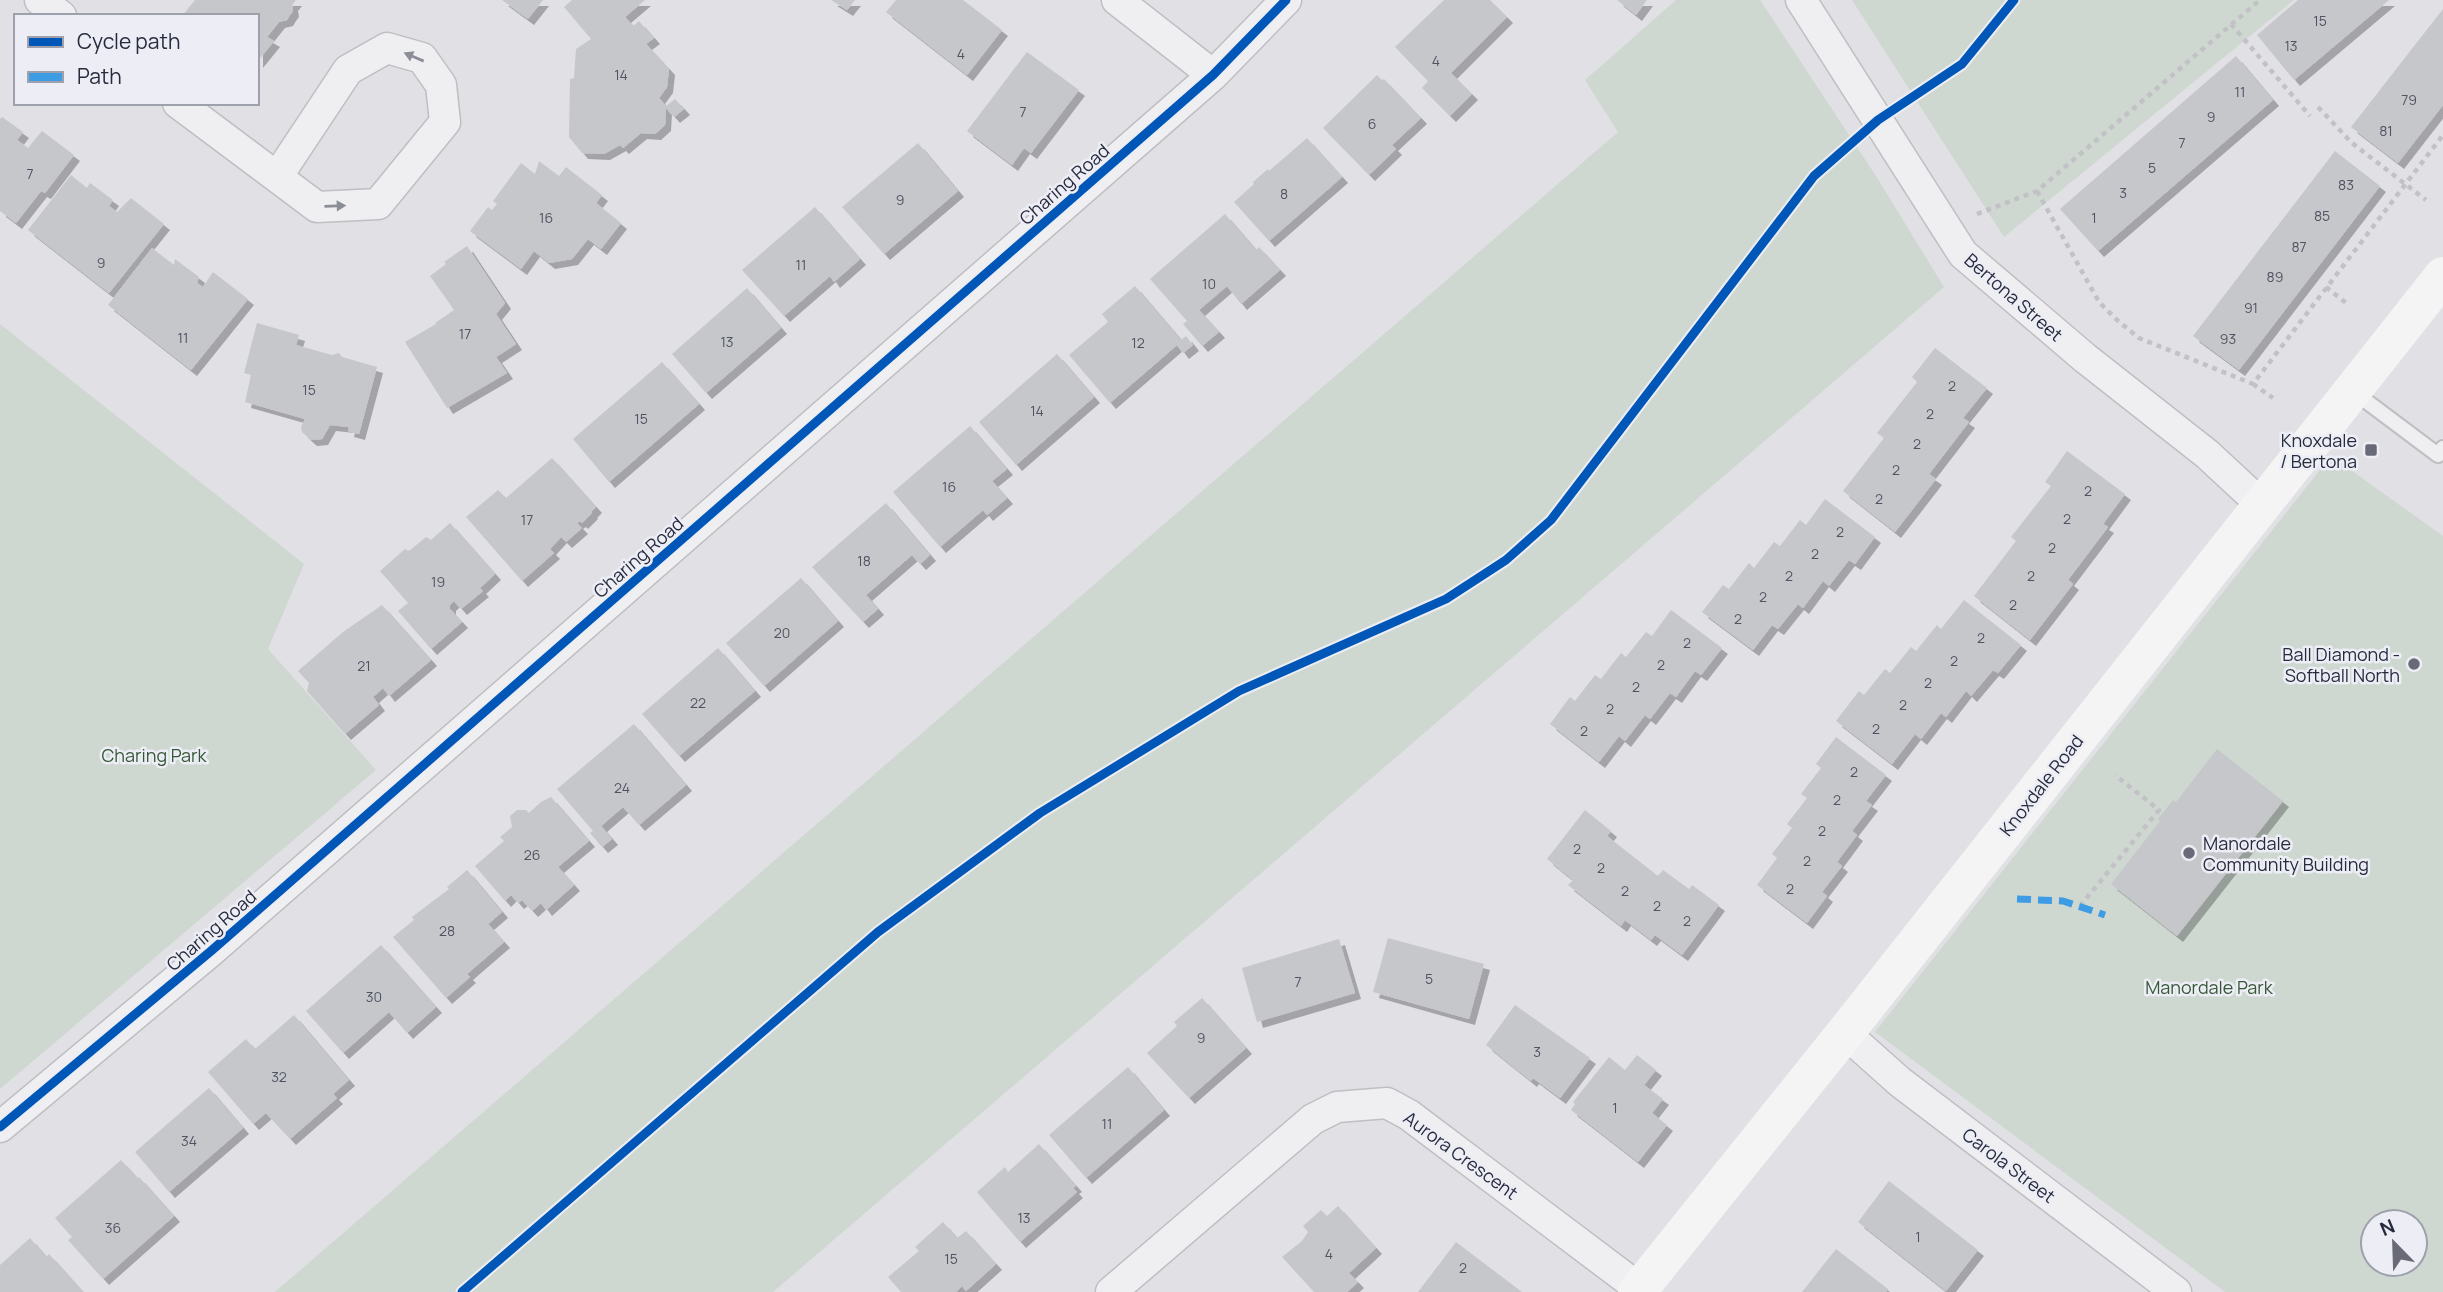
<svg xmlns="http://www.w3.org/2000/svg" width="2443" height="1292" font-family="Manrope,sans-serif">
<defs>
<filter id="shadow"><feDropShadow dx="6" dy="6" stdDeviation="0" flood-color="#0004"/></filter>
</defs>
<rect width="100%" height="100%" fill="#e0e0e5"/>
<!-- green -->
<path fill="#ced8d0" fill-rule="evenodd" d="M1676 0H1760L1876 176 1944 287 773 1292H275L1618 132 1585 80Z
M1852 0H2294L2004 237Z
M0 324 304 564 268 649 376 770 0 1089Z
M2331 456 2443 536V1292H2225L1875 1032ZM2373 1222H2415V1264H2373Z"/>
<!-- building -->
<path fill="#c6c7cb" filter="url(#shadow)" d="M195 0H296L292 5 293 11 290 15 287 20 279 22 267 37 274 41 257 62V16H182Z
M502 0H543L528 19Z
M572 0H645L625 17 633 26 639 21 654 38 646 44 669 69 667 87 659 98 666 106 675 99 684 109 674 117 666 108 665 125 655 134 641 133 623 148 620 145 604 154 582 153 569 137 570 79 574 78 576 49 591 39 564 7Z
M831 0H855L847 10Z
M896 0H963L1002 30 967 75 886 12Z
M1444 0H1490L1507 17 1451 73 1472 94 1450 116 1422 88 1428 81 1395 47Z
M1617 0H1647L1636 15Z
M2298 0H2389L2294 80 2257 35Z
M2443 9V105L2398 163 2351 127Z
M1027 52 1079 90 1031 153 1024 148 1012 165 967 131Z
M2236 56 2273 100 2098 251 2060 209Z
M1377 75 1382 80 1384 79 1421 118 1392 145 1396 149 1369 175 1323 128Z
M2 117 23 132 17 140 28 148 42 131 74 155 45 193 41 191 16 223 0 211V119Z
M1307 138 1342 177 1269 241 1234 202 1254 184 1253 182 1268 169 1269 171Z
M918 143 958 191 884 254 842 207Z
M2335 151 2380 186 2239 370 2193 336Z
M539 161 559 176 566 167 602 195 596 203 621 223 601 249 588 239 572 259 549 263 534 251 521 269 470 231 488 207 492 210 497 204 493 201 521 163 535 174Z
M71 175 87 188 90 183 113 200 109 206 117 212 131 198 164 224 109 293 28 230Z
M815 207 860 259 834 282 830 276 784 316 742 270Z
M1225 214 1256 250 1259 247 1280 270 1241 304 1227 286 1199 310 1219 332 1202 346 1183 324 1187 321 1150 279Z
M467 246 505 303 496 314 516 344 496 357 507 373 447 408 405 342 436 324 435 323 454 310 430 276 446 264 444 262Z
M152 248 174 265 175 259 199 277 197 283 203 287 213 272 248 299 191 370 108 305Z
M1135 286 1181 340 1186 336 1193 345 1183 353 1177 345 1110 403 1069 355 1108 322 1102 314Z
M747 288 781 328 706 393 672 354Z
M257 323 299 335 296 345 332 355 339 353 342 357 377 367 359 434 348 431 349 427 330 425 322 439 311 440 302 432 301 427 305 419 245 402 251 375 244 373Z
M1935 348 1987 388 1963 418 1969 422 1929 474 1936 479 1895 532 1843 491 1884 438 1877 433 1917 382 1912 377Z
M1057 354 1094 397 1016 465 979 422Z
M662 362 699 404 609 482 573 439Z
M970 426 1007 469 992 481 1007 498 987 515 983 510 940 547 893 492Z
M2067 451 2125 494 2103 524 2108 527 2068 580 2073 584 2030 640 1974 596 2016 541 2011 537 2051 486 2045 482Z
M552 458 596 507 591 512 592 513 582 523 580 521 577 523 582 528 566 542 561 537 550 549 554 553 522 581 466 517 498 490 506 498Z
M1825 499 1875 537 1855 564 1849 560 1829 586 1823 581 1803 608 1798 604 1778 629 1772 625 1753 650 1702 612 1723 585 1729 589 1749 563 1754 568 1774 542 1780 546 1800 520 1806 525Z
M886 503 930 555 920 564 912 555 866 595 878 609 863 622 812 567Z
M450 523 495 574 480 588 483 591 461 609 454 601 450 605V609L462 622 431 649 398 611 408 603 380 571 405 549 409 551 426 537 431 540Z
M801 578 838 621 764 686 726 643Z
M1964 600 2021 645 1998 673 1993 670 1971 696 1966 691 1946 717 1941 713 1921 739 1915 734 1892 764 1836 721 1859 691 1864 695 1885 669 1890 673 1911 647 1916 651 1937 625 1941 629Z
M382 605 431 660 389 696 383 688 373 697 379 705 345 734 307 691 309 683 298 671 343 632Z
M1671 610 1722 648 1701 675 1695 671 1676 697 1670 693 1650 719 1645 715 1625 741 1619 736 1599 762 1550 724 1570 697 1575 701 1595 675 1601 679 1621 653 1626 657 1646 632 1652 636Z
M718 648 755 691 679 756 642 714Z
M634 724 686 785 639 825 623 807 601 826 612 839 602 847 590 833 593 831 557 789Z
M1836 737 1886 775 1866 801 1872 805 1852 831 1857 835 1837 862 1842 866 1822 892 1827 896 1807 923 1757 885 1777 858 1772 854 1792 828 1787 824 1807 798 1801 794 1821 768 1816 764Z
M2217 749 2283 801 2177 936 2111 884 2160 821 2158 819 2173 800 2176 802Z
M551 797 589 841 558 867 574 885 546 910 541 903 532 911 522 900 518 903 511 895 505 901 475 866 504 841 500 837 512 827 510 816 517 810H526L529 813 541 802Z
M1585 810 1611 831 1607 836 1658 876 1663 870 1689 889 1692 885 1719 905 1682 955 1655 935 1651 940 1625 920 1621 926 1568 885 1573 880 1547 859Z
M467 870 502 912 488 924 504 942 467 974 470 977 446 998 393 937 414 920 412 917 449 889 447 887Z
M1388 938 1484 964 1469 1019 1373 992Z
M1339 939 1355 993 1257 1022 1242 968Z
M381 945 436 1007 407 1033 389 1012 343 1053 306 1011Z
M1202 998 1246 1048 1189 1098 1147 1053 1177 1026 1174 1022Z
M1515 1005 1590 1058 1560 1098 1533 1078 1531 1081 1486 1045Z
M294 1015 349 1080 333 1094 337 1098 290 1139 266 1113 253 1124 208 1072 246 1039 255 1049Z
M1637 1055 1656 1070 1644 1085 1663 1099 1652 1113 1667 1125 1638 1162 1571 1110 1575 1104 1573 1102 1609 1057 1625 1070Z
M1128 1067 1164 1110 1086 1178 1049 1135Z
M209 1088 243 1128 169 1192 135 1152Z
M1039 1144 1076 1186 1073 1188 1077 1192 1020 1242 977 1192 1005 1167 1008 1172Z
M121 1160 137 1178 139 1177 174 1216 103 1279 68 1240 72 1237 55 1218Z
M1889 1181 1978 1250 1946 1291 1858 1222Z
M1338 1206 1376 1248 1349 1273 1358 1282 1347 1292H1314L1282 1257 1302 1241 1308 1232 1303 1226 1321 1210 1327 1216Z
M943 1222 957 1238 966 1231 996 1264 966 1291 962 1286 956 1292H901L888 1277 919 1251 915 1247Z
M30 1238 46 1257 49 1254 83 1292H0V1265Z
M1456 1242 1522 1292H1418Z
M1836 1249 1888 1289 1886 1292H1802Z"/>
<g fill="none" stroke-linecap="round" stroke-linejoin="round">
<defs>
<path id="lane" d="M2354 392 2438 455 2443 448"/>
<path id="street" d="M40 0 61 16
M1117 0 1213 75
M1801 0 1963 254 2085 358 2207 454 2263 506
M178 103 317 207 378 204 445 122 441 85 422 58 387 48 348 70 277 177
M1845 1033 1900 1082 2176 1292
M0 1127 211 951 1213 75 1286 0
M1111 1292 1313 1119 1337 1107 1387 1103 1409 1115 1640 1289"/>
</defs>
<!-- lane casing -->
<use href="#lane" stroke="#bebec3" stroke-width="18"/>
<!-- street casing -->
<use href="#street" stroke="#bebec3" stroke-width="33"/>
<!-- path -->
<path stroke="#c1c1c6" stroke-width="4.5" stroke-dasharray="5 5" stroke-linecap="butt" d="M2231 24 2310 116
M2318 107 2352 143 2426 200
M2037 191 2099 302 2117 320 2139 338 2253 384 2443 135
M1977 214 2037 191 2260 0
M2326 287 2346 303
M2253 384 2273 398
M2080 906 2159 810 2115 775"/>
<!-- lane -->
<use href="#lane" stroke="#efeff1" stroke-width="14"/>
<!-- street -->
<use href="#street" stroke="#efeff1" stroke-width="30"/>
<!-- secondary -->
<path stroke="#f4f4f5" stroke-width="38" d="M1637 1292 1845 1033 2443 276"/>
<!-- quiet -->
<path stroke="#3d9ce3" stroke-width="7" stroke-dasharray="14 7" stroke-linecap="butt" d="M2017 899 2063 901 2105 915"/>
<defs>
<path id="cycleway" d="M0 1127 211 951 1213 75 1286 0
M462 1292 878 932 1040 813 1239 691 1446 599 1506 560 1551 520 1814 176 1878 120 1962 64 2014 0"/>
</defs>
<!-- cycleway casing -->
<use href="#cycleway" stroke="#edeef5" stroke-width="13"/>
<!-- cycleway -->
<use href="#cycleway" stroke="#0057b8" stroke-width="9"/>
</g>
<!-- one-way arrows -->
<defs><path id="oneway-solid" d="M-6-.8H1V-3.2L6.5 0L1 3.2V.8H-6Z" transform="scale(1.75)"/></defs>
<g fill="#8b8d97">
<use href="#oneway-solid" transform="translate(414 57) rotate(-157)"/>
<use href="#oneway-solid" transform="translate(335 206) rotate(-2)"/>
</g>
<!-- markers -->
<g fill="#686a78" stroke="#edeef5" stroke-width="2.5">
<rect x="2364" y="443" width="14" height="14" rx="3.5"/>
<circle cx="2414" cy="664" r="7"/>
<circle cx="2189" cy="853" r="7"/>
</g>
<g text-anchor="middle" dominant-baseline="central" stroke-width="5" stroke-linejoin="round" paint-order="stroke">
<!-- number labels -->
<g font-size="14" fill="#505462">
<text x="2320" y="20">15</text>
<text x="2291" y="45">13</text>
<text x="961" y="53">4</text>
<text x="1436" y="60">4</text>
<text x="621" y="74">14</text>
<text x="2240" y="91">11</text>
<text x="2409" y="99">79</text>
<text x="1023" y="111">7</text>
<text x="2211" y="116">9</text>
<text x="1372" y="123">6</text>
<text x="2386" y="130">81</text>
<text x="2182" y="142">7</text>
<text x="2152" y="167">5</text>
<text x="30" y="173">7</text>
<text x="2346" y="184">83</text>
<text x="2123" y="192">3</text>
<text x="1284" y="193">8</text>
<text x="900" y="199">9</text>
<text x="2322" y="215">85</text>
<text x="546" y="217">16</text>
<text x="2094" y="217">1</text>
<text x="2299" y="246">87</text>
<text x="101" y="262">9</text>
<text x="801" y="264">11</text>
<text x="2275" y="276">89</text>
<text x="1209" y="283">10</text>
<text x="2251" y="307">91</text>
<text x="465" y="333">17</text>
<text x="183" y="337">11</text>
<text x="2228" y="338">93</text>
<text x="727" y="341">13</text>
<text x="1138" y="342">12</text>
<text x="1952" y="385">2</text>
<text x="309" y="389">15</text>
<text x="1037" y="410">14</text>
<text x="1930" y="413">2</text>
<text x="641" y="418">15</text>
<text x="1917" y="443">2</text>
<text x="1896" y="469">2</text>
<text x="949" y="486">16</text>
<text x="2088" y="490">2</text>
<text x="1879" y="498">2</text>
<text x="2067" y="518">2</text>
<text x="527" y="519">17</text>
<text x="1840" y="531">2</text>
<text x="2052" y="547">2</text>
<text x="1815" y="553">2</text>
<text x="864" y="560">18</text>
<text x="1789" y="575">2</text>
<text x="2031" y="575">2</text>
<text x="438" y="581">19</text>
<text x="1763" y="596">2</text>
<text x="2013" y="604">2</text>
<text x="1738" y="618">2</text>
<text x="782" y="632">20</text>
<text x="1981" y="637">2</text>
<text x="1687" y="642">2</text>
<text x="1954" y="660">2</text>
<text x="1661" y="664">2</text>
<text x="364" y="665">21</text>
<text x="1928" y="682">2</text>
<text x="1636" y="686">2</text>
<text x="698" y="702">22</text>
<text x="1903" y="704">2</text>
<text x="1610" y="708">2</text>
<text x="1876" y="728">2</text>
<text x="1584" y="730">2</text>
<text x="1854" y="771">2</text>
<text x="622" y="787">24</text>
<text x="1837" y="799">2</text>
<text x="1822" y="830">2</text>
<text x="1577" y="848">2</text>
<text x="532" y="854">26</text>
<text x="1807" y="860">2</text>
<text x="1601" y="867">2</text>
<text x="1790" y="888">2</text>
<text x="1625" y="890">2</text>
<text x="1657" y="905">2</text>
<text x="1687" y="920">2</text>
<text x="447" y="930">28</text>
<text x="1429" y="978">5</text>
<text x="1298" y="981">7</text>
<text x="374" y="996">30</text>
<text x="1201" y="1037">9</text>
<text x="1537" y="1051">3</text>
<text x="279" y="1076">32</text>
<text x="1615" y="1107">1</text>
<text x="1107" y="1123">11</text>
<text x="189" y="1140">34</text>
<text x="1024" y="1217">13</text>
<text x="113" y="1227">36</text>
<text x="1918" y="1236">1</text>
<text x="1329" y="1253">4</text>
<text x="951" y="1258">15</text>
<text x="1463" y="1267">2</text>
</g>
<!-- street labels -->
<g font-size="18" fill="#272b3d" stroke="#edeef5">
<text transform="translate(1064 184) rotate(-41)">Charing Road</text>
<text transform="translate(2014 297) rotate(41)">Bertona Street</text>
<text transform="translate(638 557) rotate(-41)">Charing Road</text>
<text transform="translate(2041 785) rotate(-52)">Knoxdale Road</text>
<text transform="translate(211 930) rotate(-41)">Charing Road</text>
<text transform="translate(1461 1155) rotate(36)">Aurora Crescent</text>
<text transform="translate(2009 1165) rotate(37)">Carola Street</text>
</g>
<!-- poi labels -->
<g font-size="18" fill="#272b3d" stroke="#edeef5" text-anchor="end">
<text x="2357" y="440">Knoxdale<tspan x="2357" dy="21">/ Bertona</tspan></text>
<text x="2400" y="654">Ball Diamond -<tspan x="2400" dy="21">Softball North</tspan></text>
<text x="2203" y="843" text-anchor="start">Manordale<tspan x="2203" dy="21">Community Building</tspan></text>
</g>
<!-- park labels -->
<g font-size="18" fill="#355836" stroke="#edeef5">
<text x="154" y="755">Charing Park</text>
<text x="2209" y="987">Manordale Park</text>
</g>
</g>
<!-- legend -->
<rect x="14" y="14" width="245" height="91" fill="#edeef5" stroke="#9ea0ab" stroke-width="2"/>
<rect x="28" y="37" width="35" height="10" fill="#0057b8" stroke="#9ea0ab" stroke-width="2"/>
<text x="77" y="49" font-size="21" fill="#272b3d">Cycle path</text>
<rect x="28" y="72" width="35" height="10" fill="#3d9ce3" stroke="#9ea0ab" stroke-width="2"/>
<text x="77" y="84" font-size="21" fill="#272b3d">Path</text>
<!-- north arrow -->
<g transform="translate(2394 1243) rotate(337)"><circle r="33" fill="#edeef5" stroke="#9ea0ab" stroke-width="2"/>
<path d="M0-5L12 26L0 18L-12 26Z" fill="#686a78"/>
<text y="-10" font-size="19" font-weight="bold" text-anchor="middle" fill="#272b3d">N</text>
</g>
</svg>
